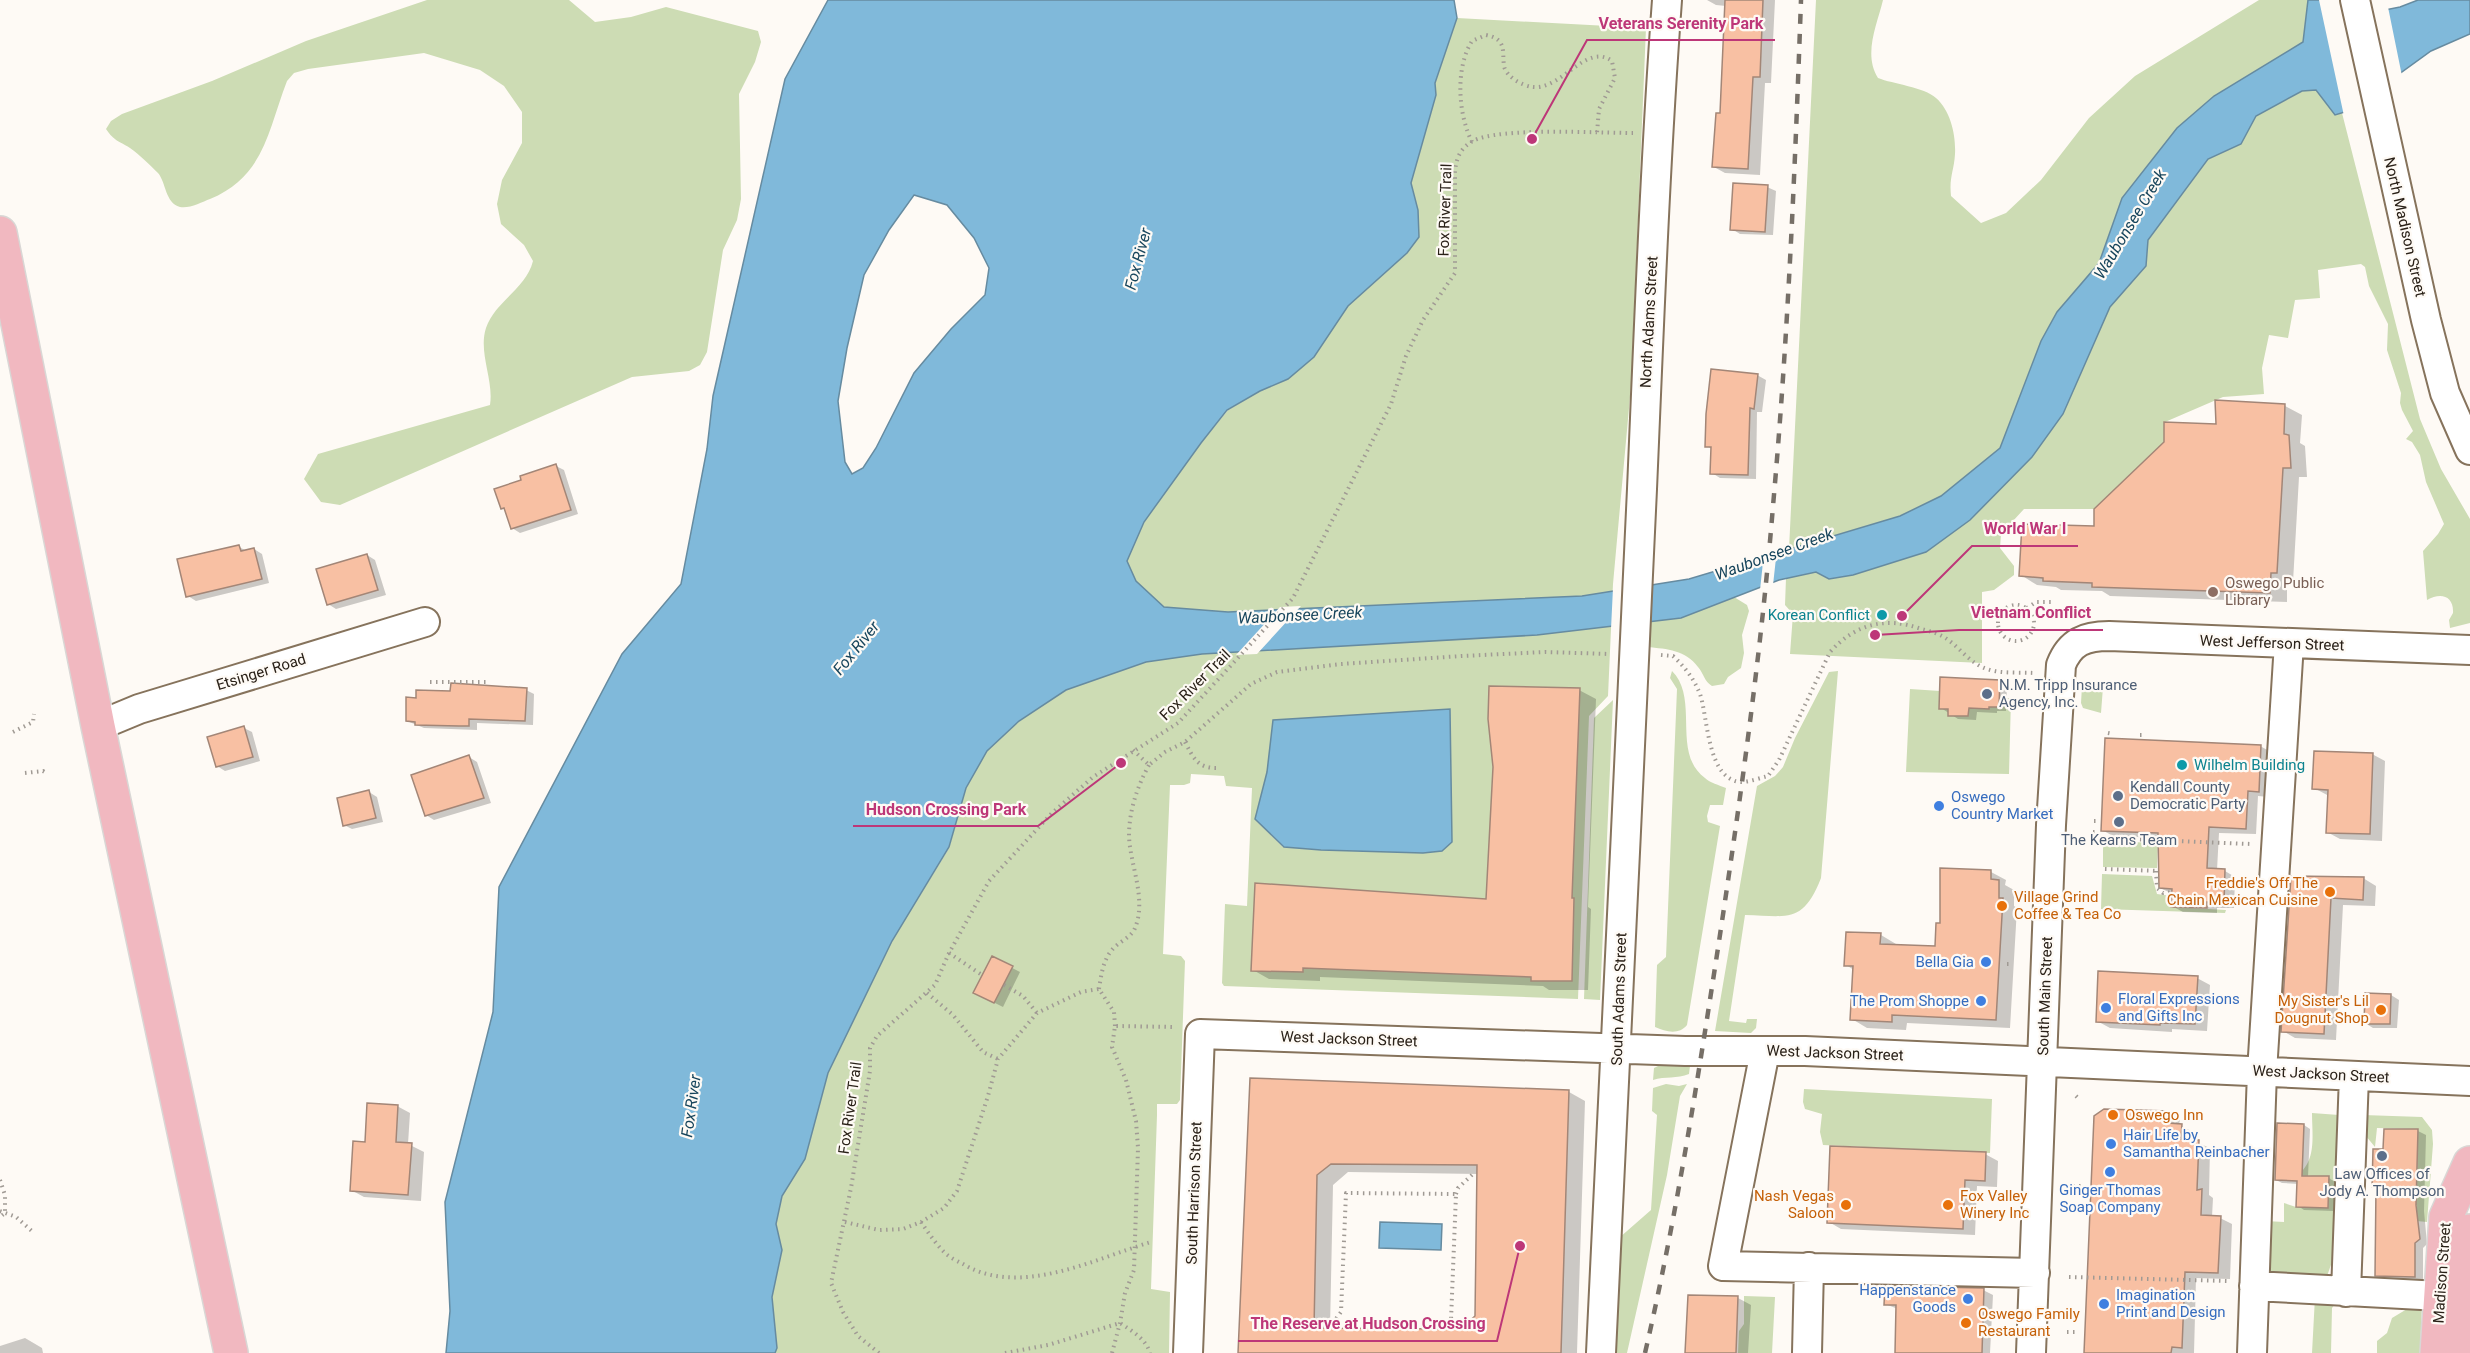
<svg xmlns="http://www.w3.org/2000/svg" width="2470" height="1353" font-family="Roboto,sans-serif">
<rect width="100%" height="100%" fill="#fefaf5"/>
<!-- green -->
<path fill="#cddcb4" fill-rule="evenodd" d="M427 0H569L595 22 631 17 666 7 758 31 761 42 755 62 739 94 741 199 737 220 723 250 707 352 700 365 689 371 632 377 340 505 321 502 304 479 318 454 490 405C494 380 478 353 486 328 495 301 526 289 533 261L524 245 501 224 497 204 502 180 522 143V112L504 86 480 70 424 53 308 69 294 73 287 81C268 130 265 176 210 199 202 202 189 209 180 207 165 203 166 182 158 173 150 165 140 155 130 148 118 140 115 142 106 129L111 121 122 114 212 81 306 41Z
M1816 0H1883C1877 25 1863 54 1878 78 1893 84 1924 87 1936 98 1951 111 1956 136 1955 154 1954 171 1949 177 1951 196L1981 223 2006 213 2041 180 2089 118 2135 76 2259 0H2308L2303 42 2214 96 2177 128 2122 198 2099 263 2057 312 2041 341 2000 448 1941 496 1900 516 1789 549Z
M1457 18 1646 28 1631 386 1613 584 1608 696 1589 716 1578 999 1224 986 1222 983 1225 904 1247 906 1252 788 1226 786 1224 776 1191 774 1190 783 1184 785H1170L1163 954 1181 956 1185 961 1180 1100 1177 1104H1157V1115L1151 1289 1170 1292 1169 1353H775L777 1348 772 1297 782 1250 776 1224 782 1196 805 1159 828 1073 892 941 949 848 966 788 987 751 1019 721 1066 690 1144 522 1201 443 1228 410 1260 391 1288 379 1314 357 1348 306 1407 253 1418 210 1411 183 1436 95 1435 83ZM1267 772 1423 853 1321 850 1283 847 1255 819Z
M2316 90 2335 115 2342 113 2420 419 2441 469 2470 519V623L2450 628 2449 620 2453 613C2454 596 2441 592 2427 600L2423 551 2438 534 2444 524 2426 482 2420 455 2412 442 2406 439 2413 431 2402 410 2400 403 2401 393 2387 350 2388 324 2369 286 2365 267 2361 264 2318 270 2320 298 2295 300 2288 338 2269 335 2262 368 2264 394 2223 397 2165 422 2164 442 2094 509H2024L2001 534 2000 548 2014 566V575L1994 590 1982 592V663L1790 654 1793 614 1785 605 1786 578 1816 572 1829 579 1853 575 1926 552 2032 457 2063 414 2110 307 2146 266 2148 240 2208 159 2241 144 2256 116 2302 91Z
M1734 597 1747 605 1749 611 1742 635 1744 653 1741 668 1728 677 1724 684 1712 686C1704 681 1704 674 1698 667 1685 650 1668 649 1647 647L1650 621 1681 618Z
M1672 671C1700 699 1671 753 1705 778 1710 783 1719 785 1726 788L1723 805H1710L1707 816 1708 822 1720 826 1687 1025C1679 1035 1666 1032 1655 1027L1657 965 1666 957 1677 689 1670 678Z
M1838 671 1821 878C1803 924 1788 916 1745 915L1729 1021 1746 1023 1747 1019H1757L1756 1028 1751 1033 1715 1031 1757 786 1775 776 1783 767 1795 738 1829 672Z
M2082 686 2103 687 2101 713 2083 708 2081 703Z
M1910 689 1940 691 1948 709 1949 716H1968L1969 708 1989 709V707H1999V698H2011L2009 774 1906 772Z
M1613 700 1600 1000 1584 999 1594 718Z
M2103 841 2158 843 2157 868 2103 867Z
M2102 874 2152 876 2157 894 2171 896V907L2226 910 2225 913 2101 909Z
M1658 1066H1690L1689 1074C1677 1079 1665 1076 1653 1080L1654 1068Z
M1666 1084 1679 1086 1687 1084 1680 1096 1667 1175 1627 1353H1612L1619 1238 1651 1210 1657 1115 1652 1111 1653 1088Z
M1804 1089 1992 1099 1990 1153 1823 1145 1820 1132 1822 1114 1805 1109 1803 1102Z
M2312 1113 2339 1115 2333 1259 2326 1279 2265 1281V1221L2284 1222V1203L2296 1207 2328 1208 2329 1177 2297 1175C2317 1162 2312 1134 2312 1113Z
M2363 1115 2422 1117 2432 1130 2433 1144 2427 1222 2417 1221V1205H2392L2417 1187 2418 1129 2377 1128 2375 1147 2361 1130Z
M1744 1296 1775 1297 1772 1353H1738L1739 1331 1744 1324Z
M2315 1297 2351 1304 2347 1308 2344 1305 2335 1304 2332 1308 2331 1353H2312Z
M2422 1304 2420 1353H2377V1341L2387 1333 2392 1318 2407 1309Z"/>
<!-- water -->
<path fill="#80b9da" stroke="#668ba0" stroke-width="1.5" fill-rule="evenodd" d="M828 0H1454L1457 18 1435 83 1436 95 1411 183 1418 210 1419 237 1407 253 1348 306 1314 357 1288 379 1260 391 1227 410 1201 443 1144 522 1127 561 1136 581 1164 607 1228 612 1582 596 1689 579 1900 516 1941 496 2000 448 2041 341 2057 312 2099 263 2122 198 2177 128 2214 96 2303 42 2308 0H2363L2380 11 2400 7 2418 0H2470V34L2431 51 2348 111 2335 115 2316 90 2302 91 2256 116 2241 144 2208 159 2148 240 2146 266 2110 307 2063 414 2032 457 1970 520 1926 552 1853 575 1829 579 1816 572 1779 580 1681 618 1537 635 1202 654 1146 662 1066 690 1019 721 987 751 966 788 949 847 892 941 828 1073 805 1159 782 1196 776 1224 782 1250 772 1297 777 1348 775 1353H446L450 1311 445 1202 493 1012 499 887 622 654 681 584 707 449 713 396 785 79ZM914 195 947 205 974 238 989 268 985 295 951 329 914 373 876 448 863 468 852 474 845 462 838 401 847 348 864 275 889 230Z
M1450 709 1452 842 1442 851 1423 853 1321 850 1284 847 1255 819 1267 772 1273 720Z
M1380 1222 1442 1224 1441 1250 1379 1248Z"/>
<!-- pier -->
<path fill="#fefaf5" d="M2319 0H2367L2381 8 2388 7 2402 76 2344 116Z
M1777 549 1773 585 1760 590 1764 553Z
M1653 581 1650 624 1611 629 1613 588Z
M1301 606 1257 654 1236 655 1280 607Z"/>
<!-- shadow -->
<path fill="#0003" fill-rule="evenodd" d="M1707 0H1775L1771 83H1765L1760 175 1725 173 1714 167 1722 115 1726 6 1716 5Z
M1767 187 1776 191 1773 235 1740 234 1732 229Z
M1757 375 1766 380 1762 412H1757L1756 479 1720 478 1712 473V449L1707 446Z
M2285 406 2302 415 2300 443 2305 446 2307 477H2299L2293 582H2287V602L2110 596 2102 591 2061 590 2056 587 2037 585 2021 575 2096 528 2217 426Z
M556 466 564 470 578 514 520 533 512 528 506 510 502 508 523 481Z
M239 547 247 551 254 549 262 554 269 583 196 601 188 596Z
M367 555 375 560 386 595 336 609 328 604Z
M1999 682 2007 686 2006 711H1997V713L1977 712 1976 720 1958 719 1941 708Z
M526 690 534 694 533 725 477 723V730L424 728 407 721 452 692Z
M1579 690 1596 699 1588 907 1591 909 1588 990H1549L1543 986 1320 977V981L1269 979 1253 970 1487 900Z
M244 728 252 732 260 761 225 771 217 766Z
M2260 746 2271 752 2269 797 2258 796 2256 834 2219 833 2217 870 2225 871 2235 877 2234 908H2217V913L2183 912 2172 906 2173 894 2160 888V838L2113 836 2102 830Z
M2372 754 2385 761 2382 841 2340 839 2327 832 2329 796 2314 788Z
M469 757 477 762 491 803 434 820 426 815Z
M369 792 377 797 383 822 352 829 344 825Z
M1991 872 2006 880 2005 885 2014 890V906L2017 908 2010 1028 1907 1023 1906 1030 1867 1028 1852 1019 1854 970 1846 965 1881 935 1896 944 1895 946 1936 948 1941 925Z
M2292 877 2363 878 2376 886 2375 906 2343 905 2336 1040 2295 1038 2283 1031Z
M993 958 1020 972 1003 1007 983 997Z
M2197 978 2210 985 2207 1031 2172 1029V1032L2110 1028 2097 1021Z
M2366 995H2391L2399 1000 2397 1028H2373L2365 1023Z
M1251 1080 1569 1092 1585 1101 1577 1353H1239ZM1348 1172 1478 1174 1476 1316 1461 1331 1330 1329 1333 1185Z
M397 1106 410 1113 408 1144 424 1152 421 1201 364 1197 351 1190 367 1143Z
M2168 1112 2180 1119 2179 1125 2193 1132V1141L2210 1148 2209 1195 2213 1198 2212 1217 2220 1218 2232 1224 2230 1279 2196 1278 2194 1353H2085Z
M2304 1125 2310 1129 2308 1177 2329 1178 2335 1182 2334 1211 2304 1210 2298 1206 2299 1184 2282 1183 2276 1180Z
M2418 1131 2426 1135 2424 1211 2427 1244 2423 1248V1281L2385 1280 2377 1275 2378 1189 2373 1186 2385 1151Z
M1985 1154 1998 1161 1997 1187 1977 1186 1975 1235 1841 1229 1829 1222Z
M1983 1290 1993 1295 1990 1353H1896L1898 1309 1885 1304Z
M1689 1296 1738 1298 1751 1305 1748 1353H1687Z
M25 1338 42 1348 43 1353H0V1346Z"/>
<!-- building -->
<path fill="#f8c0a3" stroke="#a38677" stroke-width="1.5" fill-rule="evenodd" d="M1725 0H1763L1760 77H1753L1748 169 1712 167 1716 113H1720Z
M1733 183 1768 185 1765 232 1730 230Z
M1711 369 1758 374 1754 409 1750 408 1748 475 1710 474 1711 447H1705L1706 414Z
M2215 400 2285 404 2284 434 2289 435 2291 468H2283L2277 573H2271L2270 593 2092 587V583L2043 581V578L2019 576 2022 524 2094 526V509L2164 442V422L2216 424Z
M556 464 571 510 511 529 504 508 501 509 494 489 521 480 520 476Z
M239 545 241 551 254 548 262 579 186 597 177 559Z
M367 554 378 590 327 605 316 569Z
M1940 677 2000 680 1999 707H1989V709L1969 708 1968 716H1948V709H1939Z
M451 683 527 688 525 721 469 719V726H459L415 725V722L406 721V697L416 698V690L450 691Z
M1489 686 1580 688 1572 898H1574L1572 981H1531V977L1303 968V972L1251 971 1255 883 1486 899 1493 767 1488 719Z
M244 726 253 757 216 767 207 737Z
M2105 738 2261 745 2259 792 2248 791 2246 829 2209 827 2207 868 2225 869 2224 903 2207 902V908L2171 907 2172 889 2159 888 2158 833 2101 831Z
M2314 751 2373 753 2370 834 2326 833 2328 790 2312 789Z
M469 755 484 798 425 816 411 775Z
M369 790 376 818 343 826 337 798Z
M1940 868 1991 870V879L1999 880V898H2003L1996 1020 1892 1015V1022L1850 1020 1853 966H1844L1846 932 1881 933 1880 944 1935 946 1936 923H1940Z
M2291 876 2364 877 2363 900 2331 898 2324 1034 2281 1032Z
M992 956 1013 966 994 1003 973 993Z
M2098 971 2198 976 2195 1024 2160 1023V1025L2096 1022Z
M2365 993 2391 994 2390 1024H2364Z
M1250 1078 1569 1090 1561 1353H1238ZM1331 1164 1477 1165 1475 1316 1460 1329 1314 1328 1317 1175Z
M367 1103 398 1105 396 1142 412 1143 408 1195 350 1191 353 1141 365 1142Z
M2104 1109 2168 1111V1123L2182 1124 2181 1139 2199 1140 2197 1190 2202 1189 2201 1215 2221 1216 2218 1273 2185 1272 2182 1348 2172 1347 2171 1353H2084L2094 1116Z
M2277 1123 2304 1124 2302 1176H2329L2328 1208 2296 1207 2297 1181 2275 1180Z
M2384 1129H2418L2416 1205 2420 1239 2415 1243V1277L2375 1276 2376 1187H2372L2373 1149H2383Z
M1830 1146 1986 1152 1985 1181 1965 1180 1963 1229 1827 1223Z
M1885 1286 1984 1288 1982 1353H1895L1896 1305H1884Z
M1688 1295 1738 1296 1736 1353H1685Z"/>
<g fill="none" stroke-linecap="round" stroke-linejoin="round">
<defs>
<path id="minor" d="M2355 0 2426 320 2445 393 2470 450
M98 726 139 709 425 622
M1765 1051 1723 1266 2035 1273
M2254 1286 2440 1296
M2346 1292 2354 1076
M1188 1353 1200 1034 1685 1051H1805L2470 1081
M1601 1353C1616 1065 1628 777 1642 489 1649 326 1655 163 1667 0
M1807 1353 1809 1267
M2031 1353 2051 825 2061 665C2070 642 2085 636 2109 636L2470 650
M2252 1353 2262 1072 2289 643"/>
<path id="major" d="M0 233 98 726 231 1353
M2437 1353 2446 1217 2470 1163
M2467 1353 2470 1231"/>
</defs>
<!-- minor casing -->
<use href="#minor" stroke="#86735c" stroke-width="32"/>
<!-- major casing -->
<use href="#major" stroke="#d9d7d5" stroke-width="36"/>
<!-- path -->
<path stroke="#a09a94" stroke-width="4" stroke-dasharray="1.5 4.5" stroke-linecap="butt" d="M1472 142C1458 114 1455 68 1472 41L1486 35C1507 39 1502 51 1504 66 1506 77 1523 86 1533 87 1562 90 1586 42 1612 61L1615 78 1599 109 1597 133
M1998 623a18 18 0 1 1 36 0a18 18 0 1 1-36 0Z
M2027 608 2036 602H2055
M1661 655 1673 656C1685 667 1694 679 1700 694 1708 717 1707 780 1741 782 1749 782 1760 778 1768 776L1779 760 1830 652C1855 624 1886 616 1921 629 1930 631 1940 634 1947 639 1961 649 1971 664 1987 669 2001 674 2019 672 2034 673
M430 682H486V679
M13 732 33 722 34 714
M2108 733 2113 734
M2140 735H2142
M1185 742C1193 757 1197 768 1216 768
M1133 750 1149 765 1165 752 1185 742 1251 684 1277 672 1341 664 1462 656 1545 652 1609 654
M25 773 43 771 48 774
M2094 821H2098
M2093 832H2097
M2104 838 2251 844
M2105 869 2159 871
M2156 871 2157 888 2163 893 2171 892
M949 953 982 975
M2007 964H2011
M1004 985 1023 996 1037 1013
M1099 989C1101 976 1103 960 1112 950 1118 942 1132 937 1135 928 1147 899 1130 865 1129 836 1129 811 1137 787 1149 765
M927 993 953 1015 983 1052 998 1059
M2076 1096 2078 1098
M0 1180 5 1195V1213L0 1217
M2073 1186H2083
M1456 1194 1458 1188 1474 1173
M0 1211 16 1217 34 1233
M845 1222 879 1230 903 1229 921 1222 944 1208 957 1191 988 1096 998 1059 1037 1013 1081 992 1099 989 1114 1012 1115 1026
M921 1222C928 1232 935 1243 944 1252 949 1257 957 1261 963 1264 1020 1298 1094 1259 1151 1242
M2069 1277 2229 1281
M1329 1328 1341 1312 1346 1193 1456 1194 1451 1320 1460 1329
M2067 1332H2076
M879 1353 858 1336 843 1312 831 1283 851 1188 870 1071V1048L877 1036 935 985 949 953 989 881 1052 813 1093 777 1178 723 1293 598 1391 404 1406 356 1423 320 1455 273V172C1456 159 1460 148 1473 141 1498 127 1599 133 1633 133
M1005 1353 1048 1345 1120 1323C1132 1331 1146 1339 1150 1353
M1112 1353 1120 1323 1125 1293 1134 1270 1138 1148 1136 1121 1126 1080 1112 1047 1115 1026 1175 1027"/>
<!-- minor -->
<use href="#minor" stroke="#fff" stroke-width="28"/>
<!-- major -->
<use href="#major" stroke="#f1b8c0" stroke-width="33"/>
<!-- rail -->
<path stroke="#766f67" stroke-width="4.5" stroke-dasharray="10 10" stroke-linecap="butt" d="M1645 1353C1676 1219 1697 1084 1718 948 1740 802 1761 654 1773 506 1788 338 1795 169 1801 0"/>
</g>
<!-- markers -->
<circle fill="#8d6e63" stroke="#fefaf5" stroke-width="2" cx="2213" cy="592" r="6"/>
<g fill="#0f9aa8" stroke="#fefaf5" stroke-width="2">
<circle cx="1882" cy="615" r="6"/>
<circle cx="2182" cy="765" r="6"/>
</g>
<g fill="#5c6f8a" stroke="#fefaf5" stroke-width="2">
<circle cx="1987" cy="694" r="6"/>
<circle cx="2118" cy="796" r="6"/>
<circle cx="2119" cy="822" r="6"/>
<circle cx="2382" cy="1156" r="6"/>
</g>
<g fill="#3f7fe0" stroke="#fefaf5" stroke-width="2">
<circle cx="1939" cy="806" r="6"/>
<circle cx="1986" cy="962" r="6"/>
<circle cx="1981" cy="1001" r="6"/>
<circle cx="2106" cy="1008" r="6"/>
<circle cx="2111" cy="1144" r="6"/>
<circle cx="2110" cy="1172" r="6"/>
<circle cx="1968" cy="1299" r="6"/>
<circle cx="2104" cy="1304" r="6"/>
</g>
<g fill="#e8710a" stroke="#fefaf5" stroke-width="2">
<circle cx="2330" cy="892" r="6"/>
<circle cx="2002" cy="906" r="6"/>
<circle cx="2381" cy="1010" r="6"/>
<circle cx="2113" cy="1115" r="6"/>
<circle cx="1846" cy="1205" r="6"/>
<circle cx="1948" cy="1205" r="6"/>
<circle cx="1966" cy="1323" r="6"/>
</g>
<g text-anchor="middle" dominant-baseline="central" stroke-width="4.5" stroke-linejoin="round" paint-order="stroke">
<!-- street labels -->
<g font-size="15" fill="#2a2118" stroke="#fefaf5">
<text transform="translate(1445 210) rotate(-88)">Fox River Trail</text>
<text transform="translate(2405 227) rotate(77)">North Madison Street</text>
<text transform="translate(1649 322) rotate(-87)">North Adams Street</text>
<text transform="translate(2272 643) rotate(2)">West Jefferson Street</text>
<text transform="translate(261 672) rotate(-17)">Etsinger Road</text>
<text transform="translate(1195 685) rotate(-45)">Fox River Trail</text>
<text transform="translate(2045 996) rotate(-88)">South Main Street</text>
<text transform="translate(1619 999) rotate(-88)">South Adams Street</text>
<text transform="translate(1349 1039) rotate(2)">West Jackson Street</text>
<text transform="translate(1835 1053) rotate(2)">West Jackson Street</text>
<text transform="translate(2321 1074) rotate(3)">West Jackson Street</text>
<text transform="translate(850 1108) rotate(-82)">Fox River Trail</text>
<text transform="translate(1194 1193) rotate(-88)">South Harrison Street</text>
<text transform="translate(2442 1273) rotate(-86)">Madison Street</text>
</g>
<!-- education labels -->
<g font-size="15" fill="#785e54" stroke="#fefaf5" text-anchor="start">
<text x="2225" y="583">Oswego Public<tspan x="2225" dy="17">Library</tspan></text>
</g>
<!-- culture labels -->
<g font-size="15" fill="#0d838f" stroke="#fefaf5" text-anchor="end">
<text x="1870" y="615">Korean Conflict</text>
<text x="2194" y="765" text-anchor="start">Wilhelm Building</text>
</g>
<!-- service labels -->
<g font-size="15" fill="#4e5e75" stroke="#fefaf5" text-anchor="start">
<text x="1999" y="685">N.M. Tripp Insurance<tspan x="1999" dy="17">Agency, Inc.</tspan></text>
<text x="2130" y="787">Kendall County<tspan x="2130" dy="17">Democratic Party</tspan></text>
<text x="2119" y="840" text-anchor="middle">The Kearns Team</text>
<text x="2382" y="1174" text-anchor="middle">Law Offices of<tspan x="2382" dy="17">Jody A. Thompson</tspan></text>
</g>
<!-- shop labels -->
<g font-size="15" fill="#366cbe" stroke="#fefaf5" text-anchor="start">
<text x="1951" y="797">Oswego<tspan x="1951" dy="17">Country Market</tspan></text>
<text x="1974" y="962" text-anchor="end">Bella Gia</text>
<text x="2118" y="999">Floral Expressions<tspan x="2118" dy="17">and Gifts Inc</tspan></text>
<text x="1969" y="1001" text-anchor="end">The Prom Shoppe</text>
<text x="2123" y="1135">Hair Life by<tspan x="2123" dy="17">Samantha Reinbacher</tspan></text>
<text x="2110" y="1190" text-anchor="middle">Ginger Thomas<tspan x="2110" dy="17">Soap Company</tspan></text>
<text x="1956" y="1290" text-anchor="end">Happenstance<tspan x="1956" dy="17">Goods</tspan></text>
<text x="2116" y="1295">Imagination<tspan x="2116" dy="17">Print and Design</tspan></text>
</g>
<!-- food labels -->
<g font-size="15" fill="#c56008" stroke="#fefaf5" text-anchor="start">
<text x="2318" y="883" text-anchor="end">Freddie's Off The<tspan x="2318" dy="17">Chain Mexican Cuisine</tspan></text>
<text x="2014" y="897">Village Grind<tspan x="2014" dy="17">Coffee &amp; Tea Co</tspan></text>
<text x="2369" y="1001" text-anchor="end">My Sister's Lil<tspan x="2369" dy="17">Dougnut Shop</tspan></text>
<text x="2125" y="1115">Oswego Inn</text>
<text x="1834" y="1196" text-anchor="end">Nash Vegas<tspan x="1834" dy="17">Saloon</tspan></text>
<text x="1960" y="1196">Fox Valley<tspan x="1960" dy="17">Winery Inc</tspan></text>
<text x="1978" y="1314">Oswego Family<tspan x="1978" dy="17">Restaurant</tspan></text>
</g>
<!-- water labels -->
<g font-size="16" font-style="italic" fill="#17455c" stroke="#fefaf5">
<text transform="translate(2130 224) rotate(-59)">Waubonsee Creek</text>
<text transform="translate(1138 259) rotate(-75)">Fox River</text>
<text transform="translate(1774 554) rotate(-20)">Waubonsee Creek</text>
<text transform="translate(1300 615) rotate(-3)">Waubonsee Creek</text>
<text transform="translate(856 648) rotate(-51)">Fox River</text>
<text transform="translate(691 1106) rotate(-82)">Fox River</text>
</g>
</g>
<!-- callouts -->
<path fill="none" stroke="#bd3778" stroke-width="2" d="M1532 139L1587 40H1775M1902 616L1972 546H2078M1875 635L1959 630H2103M1121 763L1038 826H853M1520 1246L1497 1341H1238"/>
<g fill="#bd3778" stroke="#fefaf5" stroke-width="2">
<circle cx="1532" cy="139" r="6"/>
<circle cx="1902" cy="616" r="6"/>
<circle cx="1875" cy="635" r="6"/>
<circle cx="1121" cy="763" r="6"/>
<circle cx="1520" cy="1246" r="6"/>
</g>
<g font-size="16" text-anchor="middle" font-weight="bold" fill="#bd3778" stroke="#fefaf5" stroke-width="4.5" stroke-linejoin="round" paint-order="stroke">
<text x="1681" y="29">Veterans Serenity Park</text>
<text x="2025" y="534">World War I</text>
<text x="2031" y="618">Vietnam Conflict</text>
<text x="946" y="815">Hudson Crossing Park</text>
<text x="1368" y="1329">The Reserve at Hudson Crossing</text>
</g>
</svg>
